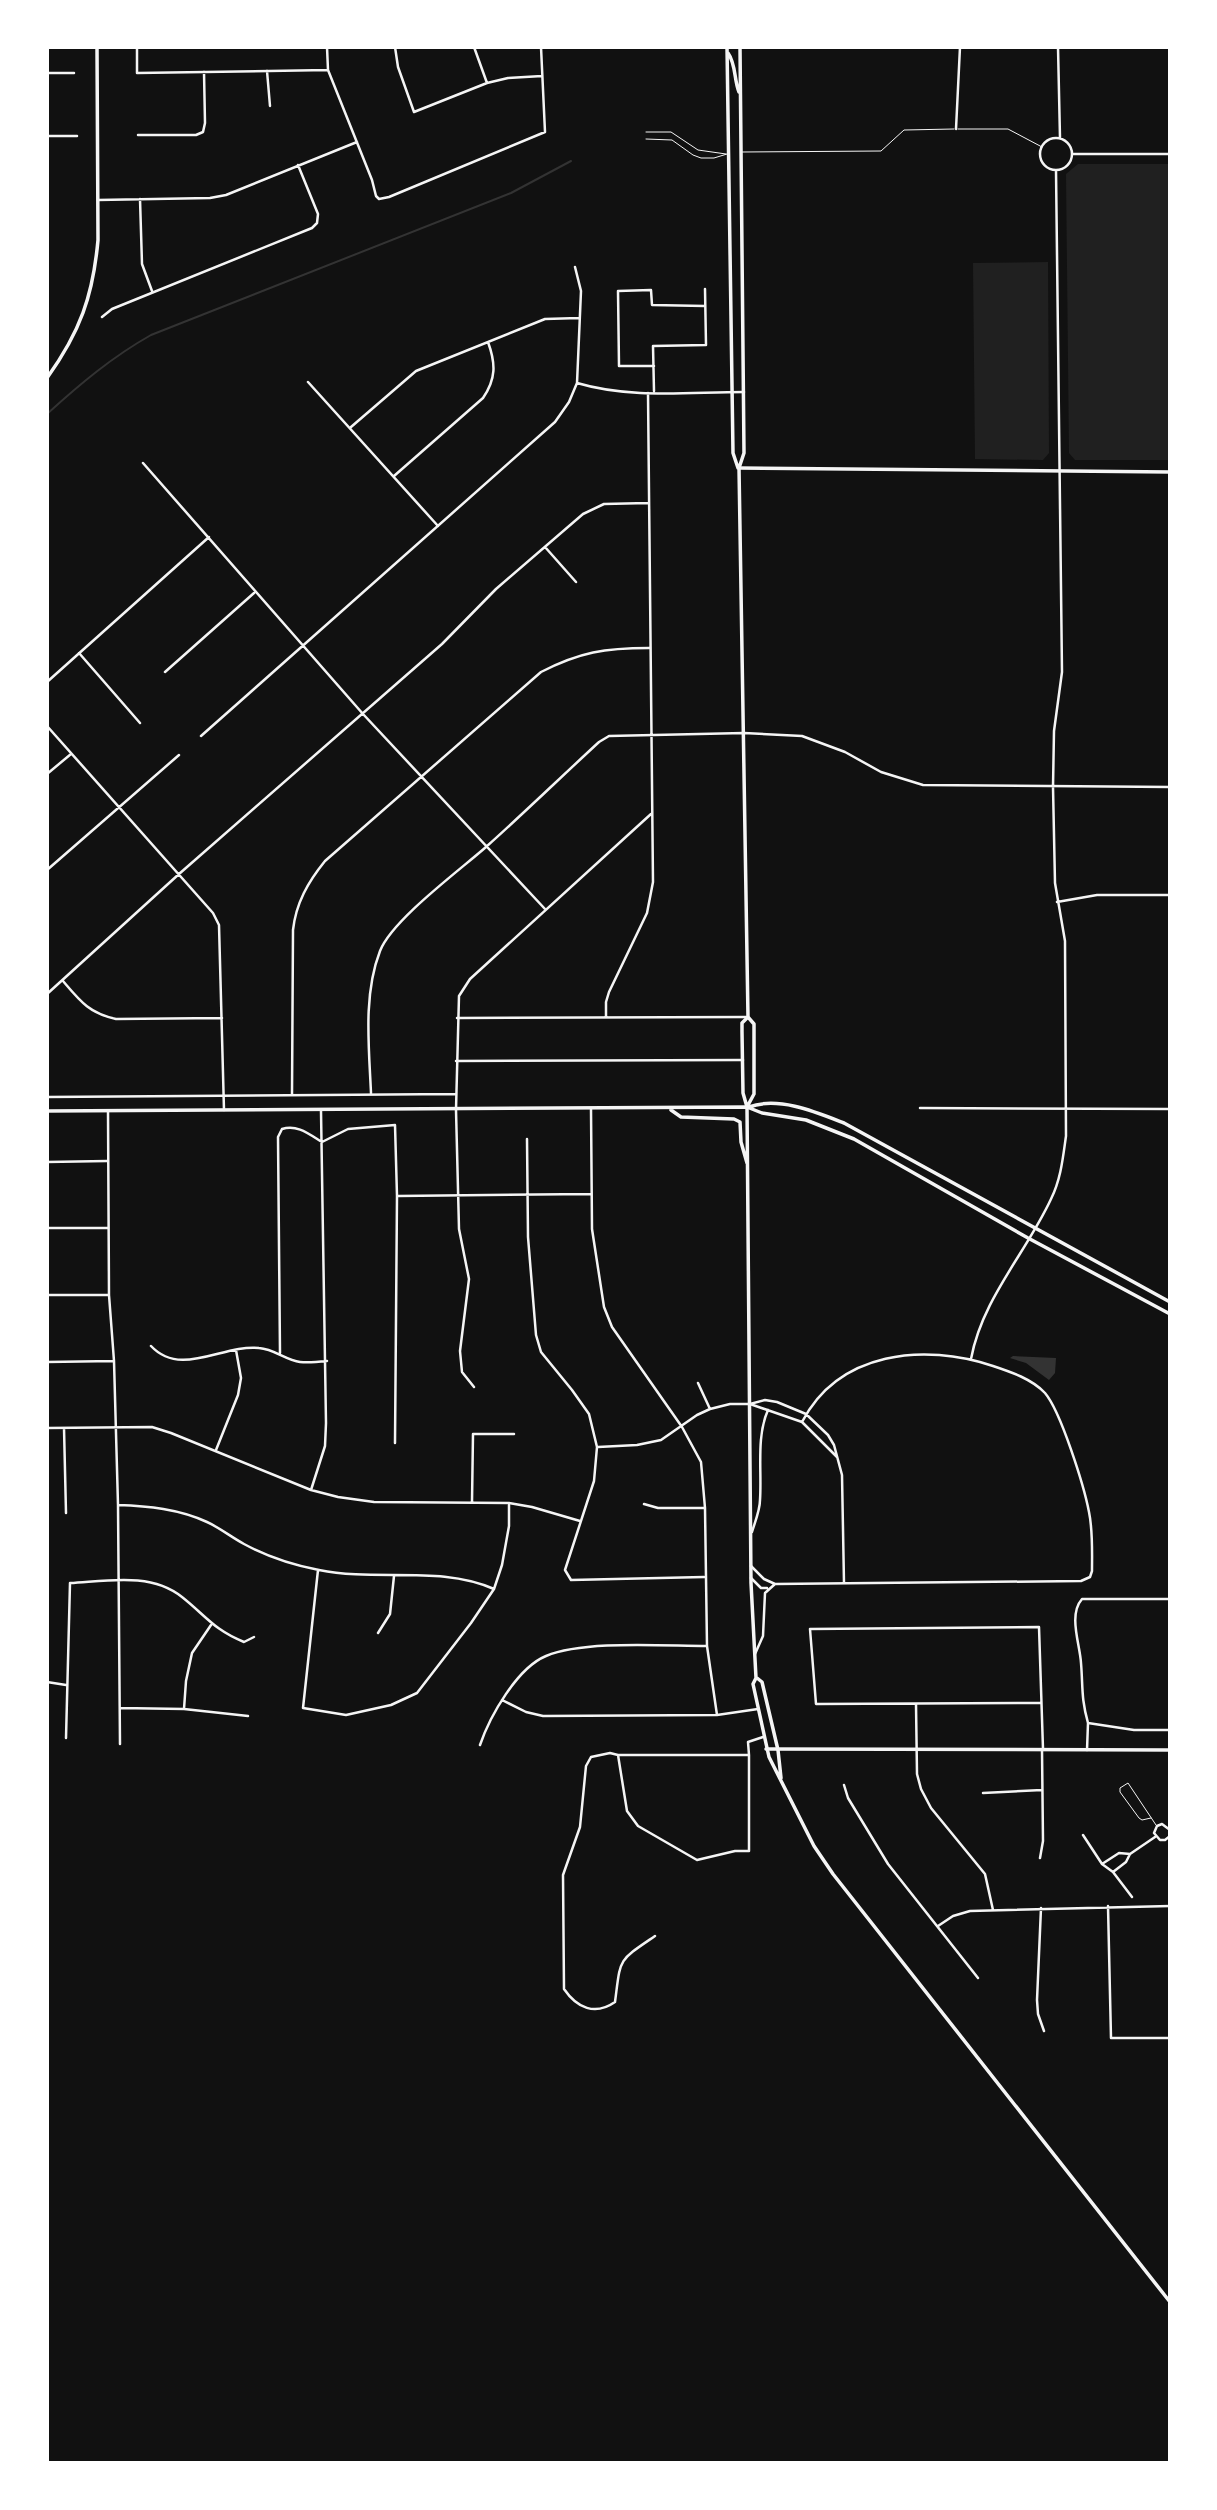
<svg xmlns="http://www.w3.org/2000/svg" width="1217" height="2510" font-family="'Golos Text',sans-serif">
<rect width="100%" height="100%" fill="#111"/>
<!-- green -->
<path fill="#202020" d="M1078 164H1170V460H1075L1069 453 1066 174Z
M1048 262 1049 453 1043 460 975 459 973 263Z"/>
<!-- water -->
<path fill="#333" d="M1013 1356 1056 1358 1055 1373 1049 1380 1026 1363 1010 1358Z"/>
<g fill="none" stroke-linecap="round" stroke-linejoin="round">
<!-- stream -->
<path stroke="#333" stroke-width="2" d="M47 414C80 384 112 357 151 335L511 193 571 161"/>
<!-- service -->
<path stroke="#f5f5f5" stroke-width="1" d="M958 129H1008L1042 147
M646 132H671L698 150 726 154
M646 139 672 140 693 155 701 158H714L727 154
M742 152 881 151 904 130 954 129
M1151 1818 1142 1820 1139 1818 1120 1792V1788L1128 1783 1156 1825"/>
<!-- minor -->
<path stroke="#f5f5f5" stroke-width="2.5" d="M137 47V73L328 70
M327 47 328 70 372 180 376 196 379 199 389 197 545 132 541 47
M395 47 398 67 414 112 487 83 508 78 542 76
M474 47 487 83
M1058 47 1060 138
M267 71 270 106
M47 73H74
M956 129 960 47
M138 135H196L203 132 205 123 204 72
M47 136H77
M1040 154a16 16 0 1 1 32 0a16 16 0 1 1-32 0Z
M1073 154H1170
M140 199 142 264 152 291
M98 200 210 198 226 195 357 142
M102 317 112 309 312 228 317 223 318 214 298 165
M654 366H619L618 291 651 290 652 305 705 306
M308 382 438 526
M577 383C631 399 688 392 744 392
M654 391 653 346 706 345 705 289
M351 427 416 371 545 319 579 318
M143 463 363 714 545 909
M394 476 483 398C496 379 496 364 488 342
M545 547 576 582
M79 653 140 723
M165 672 254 593
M47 682 209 537
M47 726 213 913 219 925 224 1110
M201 736 555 422 569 402 577 383 581 291 575 267
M47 774 71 754
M47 870 179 755
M1057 902 1097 895H1170
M63 981C80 1001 89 1013 116 1019L222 1018
M47 994 179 874 442 644 496 589 583 514 604 504 648 503
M606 1017V1002L609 992 647 913 653 882 648 393
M457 1018 748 1017
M456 1061 743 1060
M371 1093C369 1047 363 995 380 951 392 920 460 870 486 847 524 813 561 777 599 742L609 736 744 733 802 736 845 752 881 772 923 785 1170 787
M292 1095 293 930C296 903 308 882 325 861L541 672C580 652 605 648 649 648
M47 1097 456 1094
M920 1108 1170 1109
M591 1109 592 1229 604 1307 612 1327 682 1427 701 1462 705 1508 707 1646 717 1715
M108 1111 109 1295 114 1361 118 1505 120 1744
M527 1139 528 1237 536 1335 541 1352 572 1390 589 1414 597 1447 594 1481 565 1570 571 1580 704 1577
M47 1162 107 1161
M398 1196 591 1194
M47 1228H108
M47 1295H109
M151 1346C181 1378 223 1344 259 1348 274 1349 286 1360 300 1362 308 1363 318 1362 327 1361
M280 1353 278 1137 282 1129C297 1124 309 1134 322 1142L348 1129 395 1125 397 1196 395 1443
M971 1359C982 1299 1026 1253 1051 1199 1061 1179 1063 1157 1066 1136L1065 941 1055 883 1053 787 1054 731 1062 672 1056 170
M47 1362 114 1361
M698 1383 710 1409
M474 1387 462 1372 460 1351 469 1279 459 1229 456 1110 459 996 470 979 651 814
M750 1404 802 1422 837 1457
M47 1428 152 1427 171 1433 311 1490 338 1497 374 1502 509 1503 532 1507 580 1521
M64 1428 66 1513
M598 1447 637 1445 661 1440 697 1415 710 1409 730 1404H750L765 1400 777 1402 806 1414 828 1435 834 1445 842 1475 844 1583
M216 1450 238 1395 241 1378 236 1350
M311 1490 325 1446 326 1423 321 1111
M472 1502 473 1434H514
M644 1504 658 1508H705
M118 1505C148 1506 179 1509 207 1522 220 1528 231 1537 244 1544 268 1557 293 1565 319 1570 377 1582 440 1565 494 1589
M752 1532C755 1522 760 1510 760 1500 762 1471 756 1437 768 1410
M751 1566 764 1579 775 1584 1081 1581 1090 1577 1092 1571C1092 1552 1093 1531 1089 1512 1084 1486 1061 1412 1045 1393 1032 1379 1011 1372 993 1366 924 1343 839 1351 802 1422
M318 1570 303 1708 346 1715 391 1705 417 1693 471 1623 494 1589 502 1565 509 1526V1505
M751 1578 761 1588H767
M1170 1599H1082C1068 1615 1080 1644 1081 1663 1083 1687 1081 1698 1088 1723L1134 1730H1170
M378 1633 390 1614 394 1576
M755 1654 763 1636 765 1593 775 1584
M47 1682 66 1685
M502 1700 526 1712 543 1716 717 1715 758 1709
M1040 1703 816 1704 810 1629 1039 1627 1043 1749
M916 1704 917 1774 921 1789 931 1808 985 1874 993 1910
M120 1708 184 1709 248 1716
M184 1709 186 1681 192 1653 211 1625
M66 1738 70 1583C107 1581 151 1572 182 1597 206 1616 214 1630 244 1642L254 1637
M480 1745C490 1716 517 1668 546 1656 584 1640 664 1646 707 1646
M1087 1750 1088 1723
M618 1755 610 1753 591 1757 586 1766 580 1827 563 1875 564 1989C577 2008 595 2016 615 2002 621 1957 617 1962 655 1936
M749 1755H618L627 1811 638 1826 697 1860 735 1851H749V1755L748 1742 763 1737
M844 1785 848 1798 888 1864 978 1978
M983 1793 1042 1790
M1170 1830 1162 1824 1157 1826 1154 1833 1160 1840H1165L1170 1836
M1083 1835 1102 1864 1113 1872 1126 1862 1130 1854 1155 1837
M1040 1858 1043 1841 1042 1750
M1102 1864 1119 1853 1130 1854
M1113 1872 1132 1897
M1108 1906 1111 2038H1170
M1041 1908 1037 2000 1038 2014 1044 2031
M938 1926 953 1916 970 1911 1170 1906"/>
<!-- tertiary -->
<path stroke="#f5f5f5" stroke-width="3.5" d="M47 378C80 332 93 296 98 240L97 47
M766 1749 1170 1750"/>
<!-- secondary -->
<path stroke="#f5f5f5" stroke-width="3.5" d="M739 468 1170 472
M671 1110 681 1117 734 1119 740 1122 741 1142 747 1163
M47 1111 747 1107 751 1583 756 1678 753 1684 769 1757 814 1846 833 1874 1170 2302
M757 1678 762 1682 778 1750 781 1778"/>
<!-- primary -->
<path stroke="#f5f5f5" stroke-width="3.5" d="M727 47 733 453 738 468
M740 47 744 453 739 468 748 1017 754 1024V1094L747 1107
M728 53C736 64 734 80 739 92
M747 1107 762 1113 806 1120 854 1139 1028 1238 1170 1314
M747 1107 743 1093 742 1032V1023L748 1017
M749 1107C778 1096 816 1112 844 1123L1170 1302"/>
</g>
<!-- border -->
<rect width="1217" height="2510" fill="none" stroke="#ffffff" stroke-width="98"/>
</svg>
